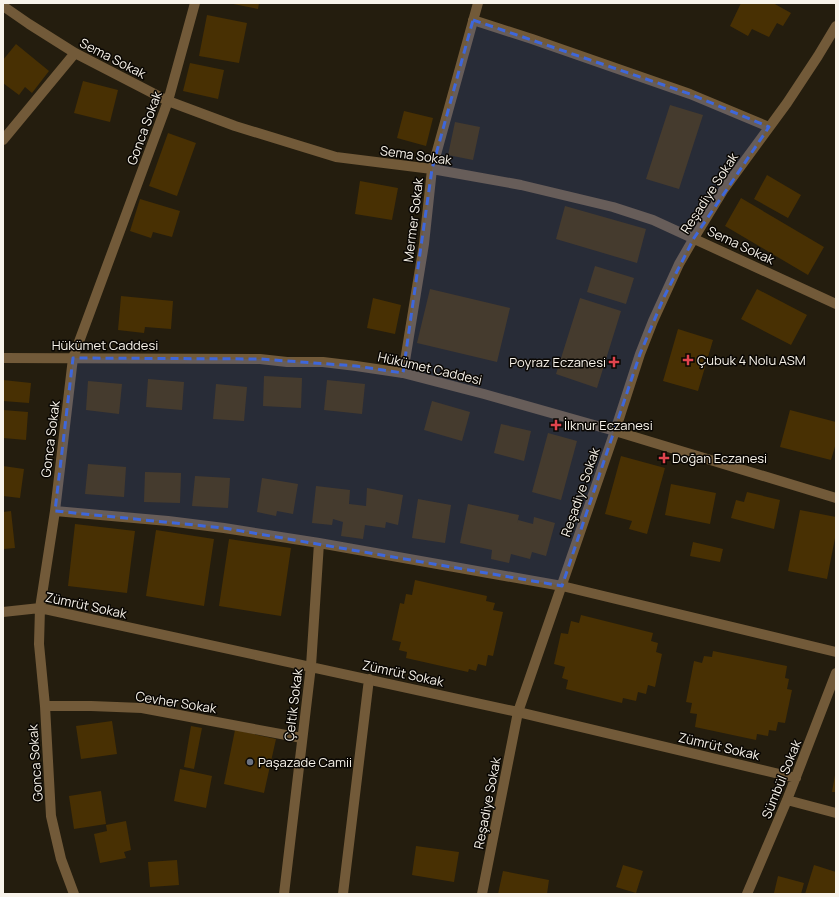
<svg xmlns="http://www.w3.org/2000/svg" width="839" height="897" font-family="Manrope,sans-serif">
<rect width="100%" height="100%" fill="#241d0e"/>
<!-- building -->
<path fill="#483003" d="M228 3H259L258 9Z
M741 3H773L791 13 783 26 777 23 769 37 752 29 748 36 730 26Z
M207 15 247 23 239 63 199 56Z
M16 44 49 71 32 93 25 87 19 95 3 83V60Z
M190 63 224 70 218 99 183 91Z
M83 81 118 90 110 122 74 113Z
M670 105 703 115 679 189 646 179Z
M404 111 433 118 426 146 397 138Z
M455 122 480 127 473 160 448 155Z
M168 133 196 143 177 196 149 186Z
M767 175 801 195 788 218 754 199Z
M360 181 398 188 392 220 355 214Z
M741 198 824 247 808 275 725 226Z
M140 199 180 211 172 237 153 232 151 238 130 231Z
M565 206 646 229 637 263 556 239Z
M595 266 634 278 626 304 587 292Z
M430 289 510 308 497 362 417 343Z
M757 289 807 315 791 345 741 319Z
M121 296 173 301 171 329 145 327 144 333 118 330Z
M373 298 401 305 395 334 367 328Z
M580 298 621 311 597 388 556 374Z
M678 329 713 340 698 391 663 381Z
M264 376 302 378 301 408 263 406Z
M148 379 184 382 182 410 146 407Z
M3 380 31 383 29 403 3 401Z
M327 380 365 384 362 414 324 410Z
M88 381 122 384 119 414 86 410Z
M216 384 247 387 244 421 213 419Z
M432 401 470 412 462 441 424 430Z
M3 410 28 412 26 440 3 438Z
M790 410 836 422V443L831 460 780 447Z
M501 424 531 431 524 461 494 453Z
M548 433 577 441 561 500 532 492Z
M621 456 665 468 647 534 629 529 632 521 605 514Z
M88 464 126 467 124 497 85 494Z
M3 466 24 469 20 498 3 496Z
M145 472 181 473 180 503 144 502Z
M195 476 230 478 228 508 192 506Z
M262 478 298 484 293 514 277 511 276 516 257 512Z
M671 484 716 493 710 524 665 515Z
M316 486 350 490 349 504 366 506 367 488 403 495 398 525 386 522 385 528 365 525 363 539 341 536 343 522 333 519 332 525 312 523Z
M747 492 780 500 774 529 731 518 736 500 744 502Z
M418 499 451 505 445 543 412 538Z
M468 504 519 515 517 524 518 520 533 524 534 517 555 523 546 556 532 552 530 559 511 554 509 563 491 559 492 550 460 543Z
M800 510 836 517V533L827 579 788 571Z
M11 511 15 548 3 549V512Z
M75 524 135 531 127 593 68 586Z
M156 530 214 539 204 606 146 596Z
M229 539 291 548 281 616 219 606Z
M693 542 723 549 720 562 690 556Z
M415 580 487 596 486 601 495 603 493 610 503 612 493 656 488 655 486 666 478 664 476 671 469 669 468 672 406 658 407 652 399 650 401 642 392 640 400 603 404 604 406 594 412 595Z
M581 615 653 633 651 641 658 643 656 652 662 654 655 687 648 685 646 694 638 692 636 701 623 698 622 703 566 689 568 680 562 678 565 667 554 664 561 633 568 634 571 621 579 623Z
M713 651 787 666 785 678 789 679 787 689 792 690 785 723 778 722 776 731 769 730 768 736 757 734 756 740 695 727 697 714 690 713 692 703 686 702 694 661 702 663 704 656 712 657Z
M112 721 117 754 81 759 76 726Z
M191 726 202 728 194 769 184 767Z
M235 730 276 739 264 793 224 784Z
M180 769 212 776 206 808 174 801Z
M835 775H836V792H832Z
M101 791 106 824 74 829 69 796Z
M126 821 131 850 124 852 126 858 100 863 94 834 107 831 106 825Z
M416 846 459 852 454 882 412 875Z
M177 860 179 885 150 887 148 862Z
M623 865 643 871 636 893 616 887Z
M814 865 836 872V894H805Z
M503 871 549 880 547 894H498Z
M778 876 804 883 801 894 774 893Z"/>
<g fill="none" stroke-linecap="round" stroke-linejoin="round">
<!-- minor -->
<path stroke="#725a39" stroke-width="10" d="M3 6 29 24 75 53 168 101 235 126 336 157 432 169 521 185 613 207 653 220 836 304
M473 20 532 39 690 94 769 127
M3 140 75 53
M403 373 424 244 432 169 478 3
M55 511 168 521 224 528 319 543 562 586 836 652
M3 612 40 608 518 712 796 778
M45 706H91L142 708 302 738
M787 800 836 813
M74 894 61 859 51 816 45 706 39 644 40 608 55 511 73 358 168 101 195 3
M284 894 311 666 319 543
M343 894 369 679
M482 894 518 712 615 431 640 354 653 321 679 264 694 238 724 189 787 103 818 56 836 26
M747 894 787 800 836 673"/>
<!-- tertiary -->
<path stroke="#725a39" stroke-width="10" d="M3 358 260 359 287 362H323L356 366 403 373 484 394 615 431 836 498"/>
</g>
<!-- marked area -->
<path fill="#3e67db" fill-opacity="0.2" stroke="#3e67db" stroke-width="3" stroke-dasharray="8 5" stroke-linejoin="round" d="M473 20 690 94 769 127 694 238 664 297 640 354 562 586 224 528 55 511 73 358 260 359 356 366 403 373 432 169Z"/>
<!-- markers -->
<g fill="#e0444e" stroke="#0a0703" stroke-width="1.5">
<path d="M686 354h4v4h4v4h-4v4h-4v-4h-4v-4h4z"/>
<path d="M612 356h4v4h4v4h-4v4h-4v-4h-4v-4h4z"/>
<path d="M554 419h4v4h4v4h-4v4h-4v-4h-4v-4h4z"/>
<path d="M662 452h4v4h4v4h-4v4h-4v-4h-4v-4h4z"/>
</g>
<circle fill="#6b7280" stroke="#0a0703" stroke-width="1.5" cx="250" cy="762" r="4"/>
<g text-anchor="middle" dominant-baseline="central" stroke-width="3" stroke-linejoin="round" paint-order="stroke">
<!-- street labels -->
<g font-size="13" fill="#f8f3ea" stroke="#0a0703">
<text transform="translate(113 58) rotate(27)">Sema Sokak</text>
<text transform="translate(144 128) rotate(-70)">Gonca Sokak</text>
<text transform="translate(416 155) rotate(8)">Sema Sokak</text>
<text transform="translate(709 193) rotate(-57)">Reşadiye Sokak</text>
<text transform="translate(413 220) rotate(-83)">Mermer Sokak</text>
<text transform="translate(741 245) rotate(25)">Sema Sokak</text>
<text x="105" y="345">Hükümet Caddesi</text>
<text transform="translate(430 368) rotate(13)">Hükümet Caddesi</text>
<text transform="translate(50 439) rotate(-83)">Gonca Sokak</text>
<text transform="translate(580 492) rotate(-71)">Reşadiye Sokak</text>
<text transform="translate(86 605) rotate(12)">Zümrüt Sokak</text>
<text transform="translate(403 673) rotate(12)">Zümrüt Sokak</text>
<text transform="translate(176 702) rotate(9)">Cevher Sokak</text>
<text transform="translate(293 705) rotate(-83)">Çeltik Sokak</text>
<text transform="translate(719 746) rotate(13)">Zümrüt Sokak</text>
<text transform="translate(35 763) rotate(-94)">Gonca Sokak</text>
<text transform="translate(781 779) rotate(-68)">Sümbül Sokak</text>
<text transform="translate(487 803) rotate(-79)">Reşadiye Sokak</text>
</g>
<!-- poi labels -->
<g font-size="13" fill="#f8f3ea" stroke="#0a0703" text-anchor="start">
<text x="697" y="360">Çubuk 4 Nolu ASM</text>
<text x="606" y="362" text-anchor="end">Poyraz Eczanesi</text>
<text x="564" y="425">İlknur Eczanesi</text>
<text x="672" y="458">Doğan Eczanesi</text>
<text x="258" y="762">Paşazade Camii</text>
</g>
</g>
<!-- border -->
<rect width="839" height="897" fill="none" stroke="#f8f3ea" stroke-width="8"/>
</svg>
